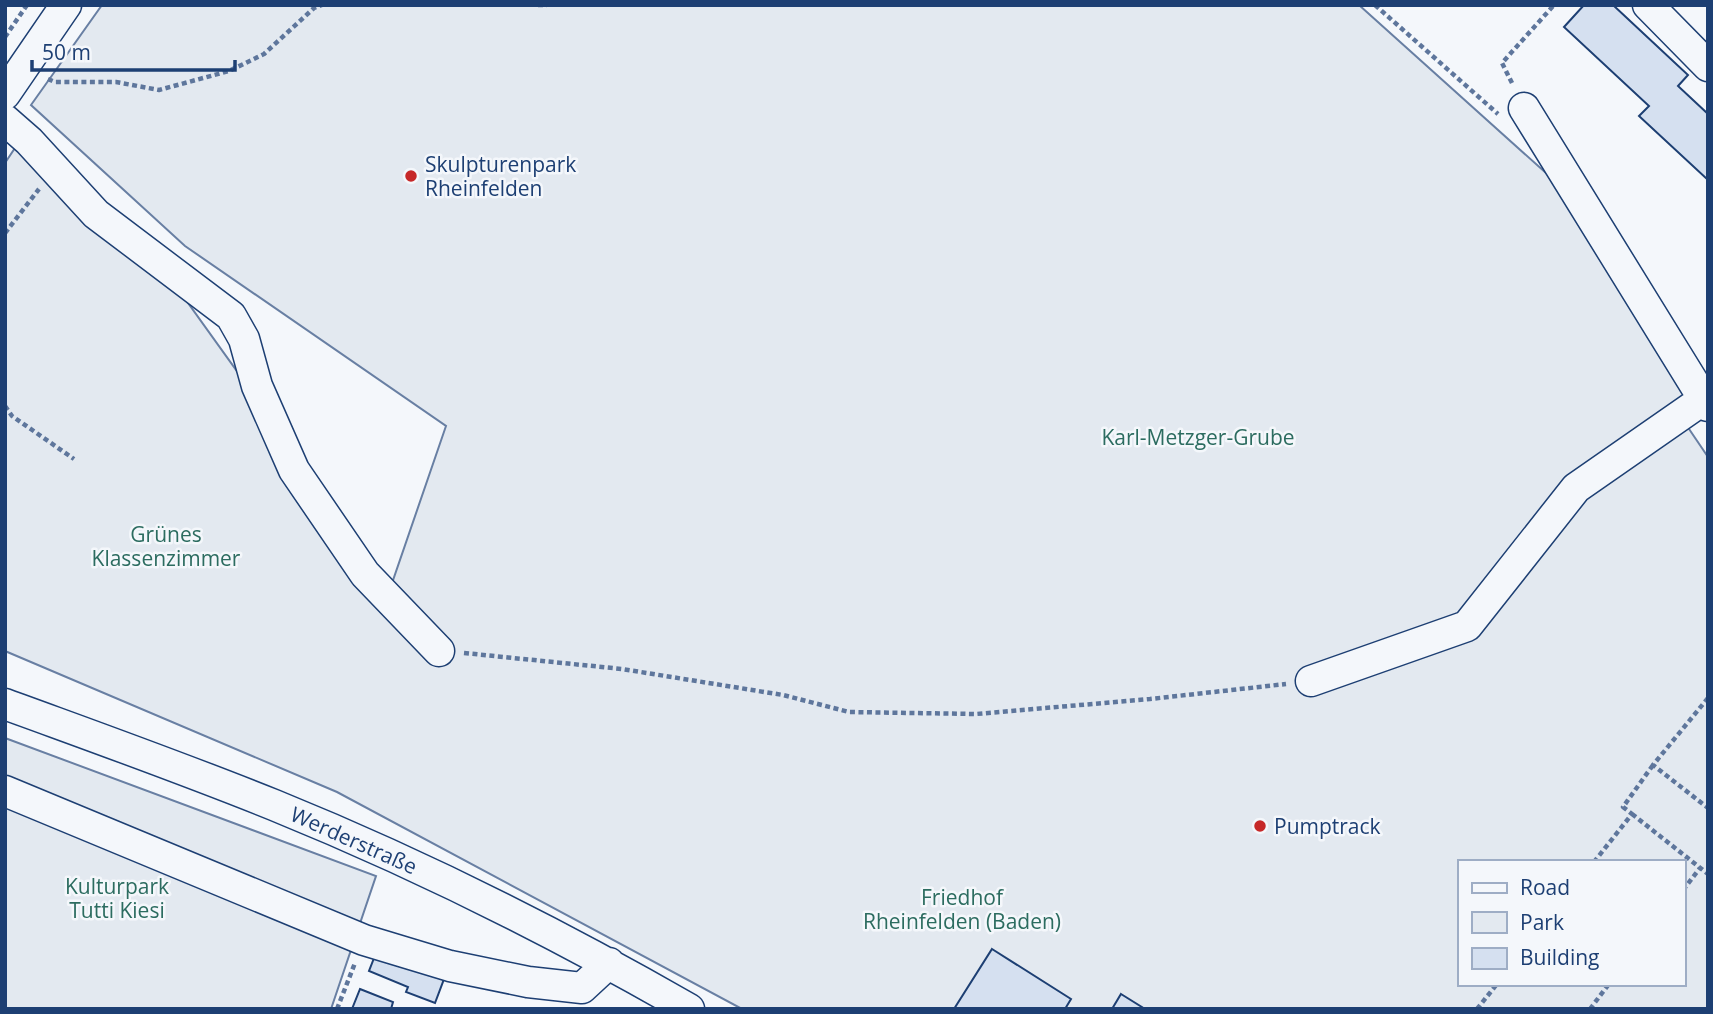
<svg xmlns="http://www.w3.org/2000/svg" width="1713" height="1014" font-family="'Open Sans',sans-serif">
<rect width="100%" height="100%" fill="#f4f7fb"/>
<!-- green -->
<path fill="#e3e9f0" stroke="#687fa3" stroke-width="2" fill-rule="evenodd" d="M102 5H1359L1556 182 1685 383V423L1708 457V1009H742L337 792 5 651V163L15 148 155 257 391 586 446 426 185 246 31 105ZM1459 862H1683V984H1459Z
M5 738 376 876 331 1009H5Z"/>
<!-- building -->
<path fill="#d5e0f0" stroke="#1d3f73" stroke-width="2" d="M1584 5H1613L1688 75 1678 86 1708 114V180L1639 116 1649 106 1564 27Z
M992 949 1071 999 1065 1009H954Z
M376 953 444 979 435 1003 406 992 408 987 369 971Z
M360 989 393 1002 391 1009H352Z
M1121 994 1145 1009H1112Z"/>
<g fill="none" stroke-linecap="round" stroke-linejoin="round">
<defs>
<path id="minor" d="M1648 5 1708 66
M5 94 66 5
M1524 108 1708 406
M5 120 29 141 96 214 231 316 244 339 257 386 294 470 365 574 439 651
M1311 681 1467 626 1576 488 1704 399
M5 704C95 737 185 769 274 805 417 863 555 932 689 1009
M5 791 364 940 450 966 528 982 582 988 609 963"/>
</defs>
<!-- minor casing -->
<use href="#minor" stroke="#1d3f73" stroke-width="33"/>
<!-- path -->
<path stroke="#5e769c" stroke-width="4.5" stroke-dasharray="5 3.5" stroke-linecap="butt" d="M538 5H547
M1375 5 1498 114
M5 37 27 5
M48 79 55 82H116L159 90 229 71 264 54 314 8 322 5
M1512 83 1502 63 1554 5
M5 233 39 189
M5 406 12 416 74 459
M464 653 622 669 783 695 849 712 976 714 1150 699 1286 684
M1708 698 1653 765 1708 808
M1632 814 1708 874
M1594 862 1632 814 1623 807 1653 765
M1683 890 1700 868
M337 1009 355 963
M1477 1009 1497 984
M1590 1009 1609 984"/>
<!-- minor -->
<use href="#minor" stroke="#f4f7fb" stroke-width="30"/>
</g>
<!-- markers -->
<g fill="#c62828" stroke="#f4f7fb" stroke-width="2.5">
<circle cx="411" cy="176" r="7"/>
<circle cx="1260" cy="826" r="7"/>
</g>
<g text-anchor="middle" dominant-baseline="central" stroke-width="5" stroke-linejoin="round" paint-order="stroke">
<!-- poi labels -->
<g font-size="21" fill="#1d3f73" stroke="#f4f7fb" text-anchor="start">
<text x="425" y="164">Skulpturenpark<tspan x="425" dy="24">Rheinfelden</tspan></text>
<text x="1274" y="826">Pumptrack</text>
</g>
<!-- park labels -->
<g font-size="21" fill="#2c6c60" stroke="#f4f7fb">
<text x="1198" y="437">Karl-Metzger-Grube</text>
<text x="166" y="534">Grünes<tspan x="166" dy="24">Klassenzimmer</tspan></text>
<text x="117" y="886">Kulturpark<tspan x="117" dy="24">Tutti Kiesi</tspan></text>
<text x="962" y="897">Friedhof<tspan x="962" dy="24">Rheinfelden (Baden)</tspan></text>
</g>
<!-- street labels -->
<g font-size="21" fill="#1d3f73" stroke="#f4f7fb">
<text transform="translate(354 840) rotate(24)">Werderstraße</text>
</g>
</g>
<!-- border -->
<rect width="1713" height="1014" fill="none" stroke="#1d3f73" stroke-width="14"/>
<!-- legend -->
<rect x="1458" y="860" width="228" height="126" fill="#f4f7fb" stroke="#9eadc5" stroke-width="2"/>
<rect x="1472" y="883" width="35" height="10" fill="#f4f7fb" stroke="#9eadc5" stroke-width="2"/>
<text x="1520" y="895" font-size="21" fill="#1d3f73">Road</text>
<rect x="1472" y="912" width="35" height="21" fill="#e3e9f0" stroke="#9eadc5" stroke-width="2"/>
<text x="1520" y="930" font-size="21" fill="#1d3f73">Park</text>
<rect x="1472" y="948" width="35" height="21" fill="#d5e0f0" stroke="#9eadc5" stroke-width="2"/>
<text x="1520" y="965" font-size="21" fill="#1d3f73">Building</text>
<!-- scale -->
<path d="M32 60v10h203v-10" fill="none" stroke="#1d3f73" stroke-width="3.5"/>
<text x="42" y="60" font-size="21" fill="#1d3f73" stroke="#f4f7fb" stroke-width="5" paint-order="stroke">50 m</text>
</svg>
